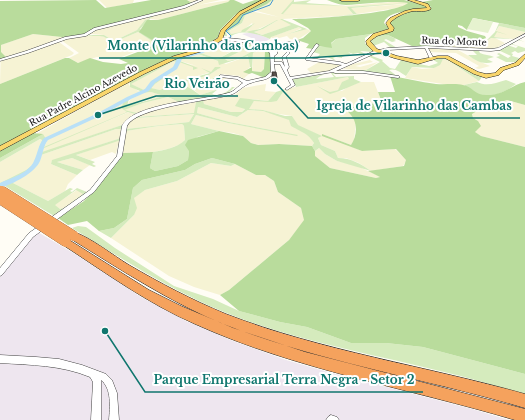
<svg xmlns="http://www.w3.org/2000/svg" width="525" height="420" font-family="'Libre Baskerville',serif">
<rect width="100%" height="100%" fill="#fffdf5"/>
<!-- industrial -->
<path fill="#eee6ef" d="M252 32 270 39 266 41 267 45 254 43V39L242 34Z
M36 231 75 254 141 297 186 321 233 341 286 360 328 372 472 409 509 420H0V277Z"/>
<!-- farmland -->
<path fill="#f6f3d4" d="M99 0H134L133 3 107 8Z
M187 0H220L198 5 230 0 228 2 158 20 151 19V17L137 30 114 41 104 35 91 34 88 36H102L107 38 112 43 138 32 156 43 117 59 97 57 78 63 69 58 79 53 61 40 59 42 74 53 72 55 0 84 1 45 33 34 62 37 182 7 191 2Z
M272 0H293L282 15 291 4H323L345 6 403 1 408 3 404 7 357 14 350 8 407 4 349 7H347L353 14 340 16 285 14 341 16 282 19 292 25 262 35 254 32 263 29 278 20 254 31 245 32V30L253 25 252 23 241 32 231 34 228 32 242 23 246 13 251 11 279 17 253 10Z
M499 26 525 32V33L513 39 493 37Z
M299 27 302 28 289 34 304 29H307L311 31 297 40 290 39 287 36 275 39 270 37Z
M491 38H495L505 43 493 50 440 46 455 43H471L487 41Z
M221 42 244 44 218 59 201 53Z
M253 45 260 47 238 59 228 61 225 59Z
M263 48 265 51 264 69 261 72 252 71 253 53Z
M428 48 458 50 476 60 490 66 479 69 475 68 479 66 456 53 428 52Z
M198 54 226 64 248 56 250 67 244 72 249 74 243 79 239 76 221 74 191 89 182 83 209 75 218 69 221 68 220 67 211 72 200 68 211 72 177 82 160 90 150 88 155 84 164 77 152 83 144 90 130 84 174 61 177 62 173 68 164 74 165 75 179 62 197 66 180 61V59Z
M443 59 448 60 479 81 464 85H449L405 78 412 67 422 69 434 68Z
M370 60 373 62 355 66 360 67 378 62 366 70 342 69 346 68 345 66Z
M319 62 343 65 329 72 312 74 307 69Z
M223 75 228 76 216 90 200 95 193 89Z
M348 77 350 79 338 90 330 92 320 87 328 92 342 91 349 86 361 82H374L381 100 376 103 348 108V112L353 116 356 121 354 141 351 145 322 134 362 151 395 149 407 160 403 166 371 171 359 163 346 158H338L335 151 321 145 318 138 321 136 297 125 292 116 273 113 263 110 248 109 254 101H277L285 89Z
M130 81 129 85 140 92 139 93 46 139 36 134Z
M266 84 265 91 276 92 268 101 252 99 242 112H231L204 104 203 100 235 95 243 88Z
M151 92 165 96 142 101 126 107 130 100H129L143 93Z
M168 97 181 103 137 113 126 111 128 112 64 139 129 112 135 114 122 125 42 153 47 140 123 103 121 108H129L143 103Z
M507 100 525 105V147L481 136 475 133 478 121 473 118 472 113 480 109Z
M196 102 195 113 136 117 151 111Z
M198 107 237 117 248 110 263 111 285 117 289 120 295 128 302 131 310 136 314 143 312 146 279 144 258 145 251 143 243 136 233 133 219 131 191 124 196 115 228 123 298 135 229 122 197 113Z
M194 114 189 122 126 129 130 120 136 118Z
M182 124 184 126 185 140 181 144 168 149 153 152 123 153 126 131 158 126Z
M116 129H121V138L52 161 51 164 77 175 68 184 65 191 48 201 13 183 15 179 37 164 41 155Z
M40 139 42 140 34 164 26 170 0 183V162Z
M117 140H121V144L118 145 116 154 112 152 90 160 76 155Z
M319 148 325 154 337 161 355 165 381 177 376 178 330 168 314 156 315 151Z
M72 158 90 165 83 170 57 162Z
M211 163 231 166 235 164 256 175H265L274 181 278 192 301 208 305 220 289 240 229 290 220 295 194 287 169 276 111 238 134 215V198L135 196 145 190 177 181Z
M77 190 84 194 64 208 60 209 54 205Z"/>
<!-- green -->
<path fill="#d5ebbd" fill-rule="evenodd" d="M293 0H294V2L311 0 306 3 347 6 292 4 283 14 340 16 353 14 347 7 408 3 351 8 357 14 341 16 281 14Z
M156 13 140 29 159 43 146 50 138 51 155 43 138 32 112 43C101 32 100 38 86 35H104L114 41 137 30 145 20 149 19 150 16Z
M246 13 242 23 229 31 231 34 241 32 242 30 255 23 245 32 260 29 277 20H278L263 29 254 32 262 35 291 25 280 19H282L307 29 288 34 302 29 299 27 271 37 270 39C258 34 239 28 229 38H228L231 36 226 32 227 36H224V31L240 23 242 16Z
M499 23 525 28V32L499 26 496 31 508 35 497 32 494 37 512 39 491 38C484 45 454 43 444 44L487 40 495 32Z
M371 34 365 38V43L373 52 360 51 367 55 365 56 358 53 353 54 348 52 351 54 342 57V58L336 57 333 58 336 61 325 56 318 57V61L315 60 320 54 313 52 318 46C326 48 330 45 336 39Z
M376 35H388L396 39 394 40 396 41 392 42 386 39 384 40 397 48H391L384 42 373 46 369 41Z
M517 39 525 42 518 40 512 44 525 48V51L518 53 515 51 511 53 513 54 512 56 519 58 517 62H506L496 57 500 56 497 54 499 53 508 58 511 56 498 50 507 45 516 48 518 46 509 44Z
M222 40 226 41C217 43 209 49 201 53L218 59 244 45 228 41 253 45 225 59 228 61 238 59 260 47 263 48 253 53 252 67H250L248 56 219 65 218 61 198 54 180 60V61L198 68 193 70V67L179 62 175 69 165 75H163L173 68 176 62 174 61 131 84 144 90 152 83 163 76 165 77 155 84 151 88 160 90 177 82 210 73 201 68 211 72 215 67H220L221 68 218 69 209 75 182 83 191 89 220 75H223L193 90 200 95 216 90 222 83 224 84 212 94C219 97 228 92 232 87H235L227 94 181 103 168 97 143 103 124 110 137 113 135 114 128 112 44 148 42 152 122 125 121 129H116L41 155 37 164 15 179 13 183 48 201 70 188 73 189 70 191 72 192 77 188 87 192 54 216 0 183 26 170 34 164 42 140 40 139 0 162V158L43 134 46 139 139 93 140 91 130 87V81L176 58ZM151 92 164 96 127 106 129 99 143 93ZM123 103 121 108 127 112 44 147 47 140ZM76 190 83 194 64 208 60 209 55 205Z
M473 51H479L480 53C484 55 490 55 494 57L487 59 493 62C483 65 476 61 468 55H477Z
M374 54 372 56 383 60 382 61 390 68 395 69 401 60 429 66 438 63 432 59 438 57 448 58 483 76 479 81 448 60 443 59 440 65 434 68 412 67 406 76C400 72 395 68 389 70L397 76 363 71 344 70H366L380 62 368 56Z
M340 72H359L360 73 333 74 336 77 354 76V79L361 82C350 86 341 91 330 94L317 86 330 92 338 90 342 82 349 79 348 77 296 87 292 80 294 79 326 74 320 76 316 79 334 77 331 73Z
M506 80 516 84C505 93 488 100 474 93 471 91 467 87 464 85L477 82C487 87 495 83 506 80Z
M285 89 277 101 271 102 254 101 249 109 263 110 285 116H292L298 125 322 136 318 138 321 145 335 151 338 158C351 158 361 164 371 171L337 161 325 154 319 148 315 151 312 146 314 143C308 133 301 132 291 126L289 120 263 111 248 110 237 117 198 107 197 113 229 122 298 135 297 136 228 123 196 115 191 124 219 131 197 137 189 151 188 160 178 166 155 171 150 168 153 152C164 150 177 148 185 140L184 126 182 124 158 126 126 131V129L189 122 194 114 136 118 130 120 137 117 194 113 196 102 203 100 204 104 231 112H242L245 109 235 106 240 98 268 101 276 92Z
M121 138V140L76 155 95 162 92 164 96 166 94 167 72 158 57 162 83 170 77 175 51 164 52 160Z
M212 158 235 164 231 166 211 163 177 181 145 190 134 198 137 208 134 215 111 238 99 231 114 228 127 219 133 188 142 180 185 170 195 164Z
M78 226 86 227 115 248 174 286 213 299 239 311 280 322 307 327 351 343H386L423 347 525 374V394C498 387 471 378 444 372 376 355 307 343 242 319 181 297 127 262 72 228Z"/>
<!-- forest -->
<path fill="#b9dc9c" d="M96 0 105 8 151 0H187L192 3 182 7 109 25 81 36 62 37 33 34 1 45V52L7 58 0 59V1Z
M230 0H234L243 4 255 0H263L235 15 220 30 218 37 209 44 199 49 174 57 0 148V84L65 58H69L78 63 90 58 103 62 121 64 128 63 119 59 159 44 139 32 147 20H158L228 2Z
M267 0H272L267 4 242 16 240 23 229 29 227 28 240 15Z
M327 0H404L427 6 426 8C416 11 387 10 384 23L388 27V29L371 34 336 39 331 43 332 48 318 46 319 45 316 44 313 49 306 48 309 44 297 40 303 38 311 31 308 28 292 19C312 19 395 14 408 3 393 0 363 4 346 5 339 5 333 2 327 0Z
M433 0H525V28L473 18 467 30 462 26 458 25V27L467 31 485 36 486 38 484 39 452 41 441 43 435 47H414L388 35H376L391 31 389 22 395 18 411 11 429 10 431 7 422 2Z
M263 48 270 53C271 63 274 71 265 78L252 73 249 74 243 72 252 67V71L261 72 264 69 265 51Z
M390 76C405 78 420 82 436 84 445 85 455 83 463 85 472 86 475 96 488 95 503 95 512 85 525 82V105L507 100 480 109 472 114 473 118 478 121 481 126 475 132 481 136 525 147V374L423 347 386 343H351L307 327 280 322 239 311 220 295 229 290 289 240 304 220 301 208 278 192 274 181 265 175H256L235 164 212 158 195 164 185 170 142 180 133 188 127 219 114 228 99 231 87 221 68 225 58 218 84 201 95 189 123 153 153 152 150 168 155 171 178 166 188 160 189 151 185 145 188 140 219 131 243 136 251 143 258 145 279 144 312 146 315 151V156L330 168 376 178 380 177 368 171 404 166 406 160 396 149 362 151 322 136V134L351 145C358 135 358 120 348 112V108L376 103 381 100 378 92H395Z
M32 133 43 134 0 158V151Z"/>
<!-- pitch -->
<path fill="#e6f2cf" d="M473 18 493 22 488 33 467 29Z"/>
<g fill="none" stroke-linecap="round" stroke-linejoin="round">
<!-- stream -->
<path stroke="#3f96cf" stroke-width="1" d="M230 38 231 36 226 31 238 23 243 15 270 5 273 0"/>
<!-- river -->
<path fill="#b9e0f7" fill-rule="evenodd" d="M224 40H225V42L203 53 182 59 177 69 155 83 149 91 131 99 100 116 48 140C43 146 43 154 40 161 35 173 13 184 0 188V183C11 178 29 173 34 161 38 153 38 145 44 138L96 114 127 97 145 89 151 81 173 67 178 57 201 51 216 42Z"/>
<defs>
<path id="minor" d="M199 0H203L185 8 96 30 86 36 67 39 28 53 0 61V59L26 51 65 37 84 34 94 28 183 6Z
M525 34V36L500 50 491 51 428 48 434 59 432 60 430 59 425 48 388 50 376 53 336 71H363L399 76 400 77 398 78 363 73H335L333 72 292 79 295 85 287 90 285 89 291 85 280 64H274L275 72C267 82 261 79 251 83 243 85 238 93 230 95 209 101 136 107 127 126L122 156 94 192 33 237 2 275 0 276V268L29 233 90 190 117 156 122 126C133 103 205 100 228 93 234 92 238 86 243 83L237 79 220 77V75L238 77 247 81 265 77 271 72 270 53C256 41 238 42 220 40H219V38C237 38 259 40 273 52L274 47 278 43 299 41V43L280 45 278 47 277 54 274 56V62H282L285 67 282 57 287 52H289L290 53 286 57 289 67 287 70 290 77 329 71 342 65 306 60V58L316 44H317L319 45 309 58 340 62 346 64 374 51 388 48 426 46 491 49 498 48Z
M0 355 36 357 59 359 82 365 106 374 112 380 117 393 119 420H109C110 407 112 389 101 380V420H91L93 382 90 377C61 365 31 365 0 363Z
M331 415 337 417 339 420H326L328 417Z"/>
<path id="major" d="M262 0H267L241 14 225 31 222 40 214 45 203 51 178 58 144 74 0 151V146L140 72 174 56 199 49 210 43 218 38 221 30 239 12Z
M340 0H360L358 1H342Z
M408 0H414L428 4 431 9C426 12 421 11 414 11 406 12 395 17 390 23L394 28 393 31 377 36 370 41 377 49 397 56 418 60 438 56H448L478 72 486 74 495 73 500 68 515 63 525 54V58L519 65 504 70 499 75 486 78 474 74 445 58H438L418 64 394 58 373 51 367 45 366 41 373 34 389 29 386 23 390 18 405 11 413 9 427 8 425 6Z"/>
<path id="highway" d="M74 232C90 237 114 256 129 265 160 283 192 300 226 314 322 351 426 366 525 394V408C424 378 319 362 221 323 168 301 120 269 71 239L69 236 71 233Z
M66 238 149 290 181 306 233 328 305 352 525 409V420H515C408 388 297 370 195 324 147 303 106 273 63 245L61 242 63 239Z"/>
</defs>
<!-- minor casing -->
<use href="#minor" stroke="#444" stroke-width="1"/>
<!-- major casing -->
<use href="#major" stroke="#222" stroke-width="1"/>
<!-- highway casing -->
<use href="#highway" stroke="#222" stroke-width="1"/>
<!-- minor -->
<use href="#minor" fill="#fff" fill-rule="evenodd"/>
<!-- major -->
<use href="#major" fill="#f9d66b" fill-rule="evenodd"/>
<!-- highway -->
<use href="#highway" fill="#f5a25d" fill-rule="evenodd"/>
<defs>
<path id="highway-bridge-far1" d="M0 190 4 192"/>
<path id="highway-bridge" d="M2 191 74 236
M0 199 66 242"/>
</defs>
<!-- highway-bridge-far1 casing -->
<use href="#highway-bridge-far1" stroke="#222" stroke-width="8" stroke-linecap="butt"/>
<!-- highway-bridge casing -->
<use href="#highway-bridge" stroke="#222" stroke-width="10" stroke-linecap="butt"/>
<!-- highway-bridge-far1 -->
<use href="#highway-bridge-far1" stroke="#f5a25d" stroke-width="8"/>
<!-- highway-bridge -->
<use href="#highway-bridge" stroke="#f5a25d" stroke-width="10"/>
</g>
<!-- wall -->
<path fill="#4d4742" d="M272 72 277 78V84H273L271 79Z"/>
<!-- building -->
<path fill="#5a524d" stroke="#3f3936" d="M272 72H276L277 78H274Z"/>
<g text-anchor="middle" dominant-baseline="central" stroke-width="4" stroke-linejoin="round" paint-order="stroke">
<!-- far-street labels -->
<g font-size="9" fill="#111" stroke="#fff">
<text transform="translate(454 41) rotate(2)">Rua do Monte</text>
<text transform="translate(83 95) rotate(-28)">Rua Padre Alcino Azevedo</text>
</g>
</g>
<!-- callouts -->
<path fill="none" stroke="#0f766e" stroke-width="1.5" d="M386 53L306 58H99M98 115L156 96H238M274 81L308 118H520M105 331L145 392H423"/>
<g fill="#0f766e" stroke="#fff" stroke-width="1.5">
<circle cx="386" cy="53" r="4"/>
<circle cx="98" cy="115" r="4"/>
<circle cx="274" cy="81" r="4"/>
<circle cx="105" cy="331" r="4"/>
</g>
<g font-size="12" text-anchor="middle" font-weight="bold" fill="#0f766e" stroke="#fff" stroke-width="4" stroke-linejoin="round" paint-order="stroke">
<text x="203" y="50">Monte (Vilarinho das Cambas)</text>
<text x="197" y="88">Rio Veirão</text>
<text x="414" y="110">Igreja de Vilarinho das Cambas</text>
<text x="284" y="384">Parque Empresarial Terra Negra - Setor 2</text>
</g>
</svg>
